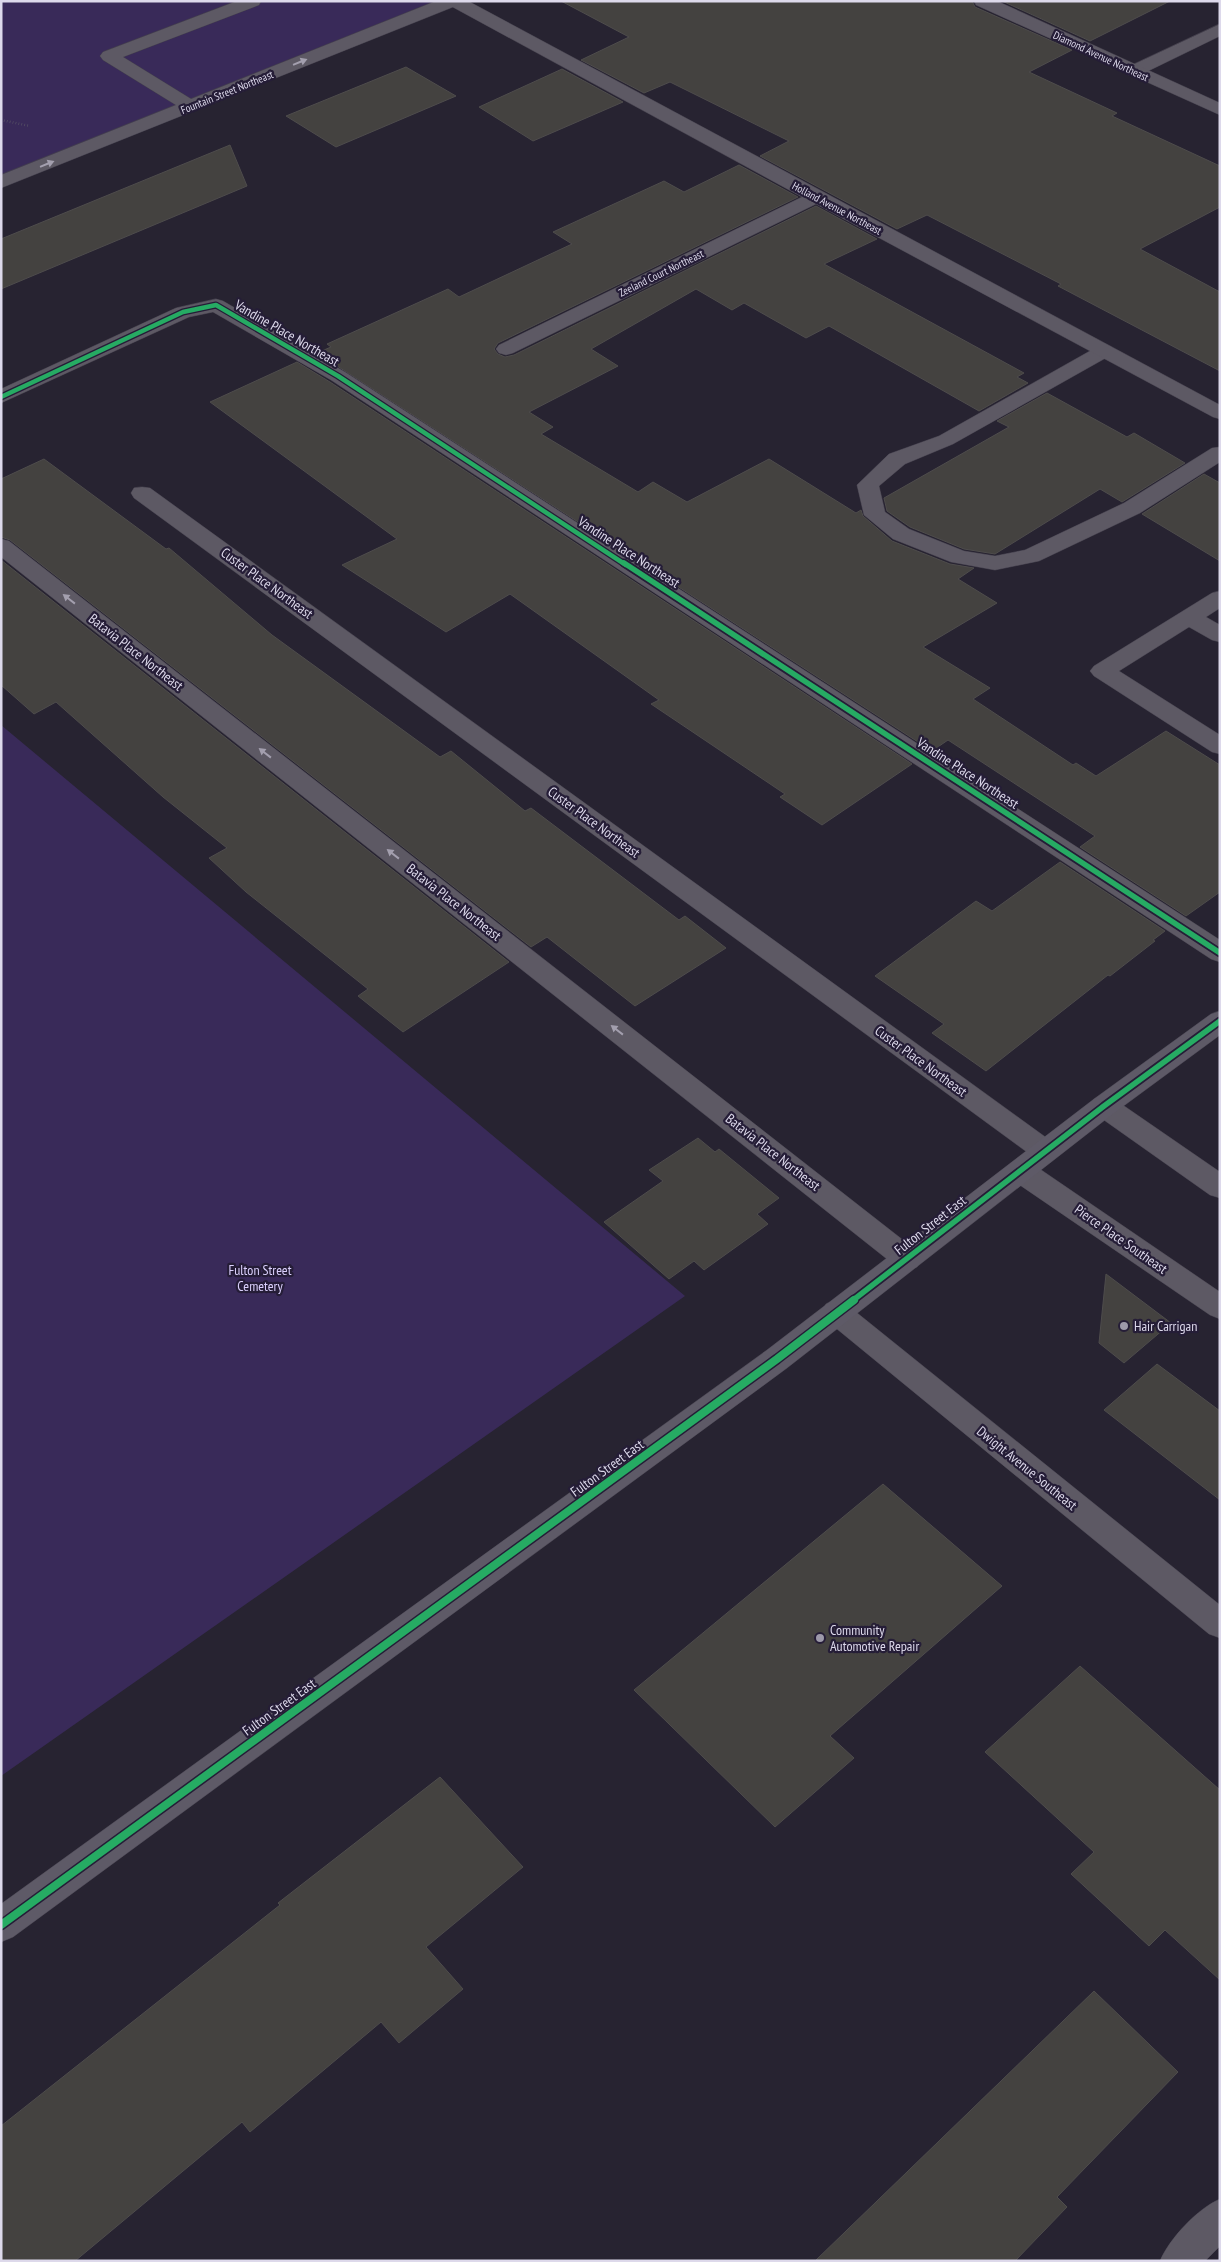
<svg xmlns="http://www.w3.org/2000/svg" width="1221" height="2262" font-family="'PT Sans Narrow',sans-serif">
<rect width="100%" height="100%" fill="#272331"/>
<!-- green -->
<path fill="#392a59" d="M1 1H452L1 181Z
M1 725 685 1296 1 1776Z"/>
<!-- building -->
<path fill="#444240" stroke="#4e4c4c" d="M561 1H972L975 7 1072 50 1029 72 1117 113 1112 116 1220 166V207L1140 249 1220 292V371L1058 286 1061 284 927 215 897 229 760 156 789 141 670 82 644 93 581 60 629 37Z
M1002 1H1170L1090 41Z
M406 67 456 96 336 147 286 116Z
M562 69 623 102 533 141 479 107Z
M230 145 247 186 1 289V239Z
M739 165 798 197 498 343 494 349 498 354 505 357 514 355 816 206 877 239 824 264 1024 373 1017 377 1028 383 979 411 829 326 806 338 744 303 732 310 696 289 591 349 618 366 529 412 553 427 541 434 638 492 653 482 687 502 769 459 856 513 861 510 863 516 892 541 950 564 974 568 958 579 997 603 923 647 990 688 973 699 1073 765 1076 763 1096 776 1166 731 1220 765V892L1186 916 1080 847 1095 836 948 740 932 751 317 353 331 347 327 344 448 289 459 297 572 244 553 232 664 181 684 192Z
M297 362 330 382 912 764 822 825 780 797 785 794 651 704 659 700 510 594 446 632 342 565 397 539 210 402Z
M1047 393 1127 437 1134 433 1185 463 1122 502 1100 489 995 554 964 549 910 527 887 511 884 498 1009 427 997 421Z
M44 459 166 549 169 548 272 635 440 757 451 751 525 811 531 808 679 920 685 916 726 948 635 1006 547 937 531 947 10 540 1 537V479Z
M1204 474 1220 483V561L1142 514Z
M1 560 509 962 403 1032 358 996 368 989 246 892 209 858 227 848 163 797 56 702 34 714 1 685Z
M1060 862 1165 931 1153 940 1155 941 1110 976 1108 975 986 1071 932 1033 944 1024 875 976 976 901 992 911Z
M698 1138 715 1152 719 1149 779 1198 757 1214 768 1224 704 1270 694 1261 669 1279 604 1222 663 1181 649 1170Z
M1106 1274 1171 1323 1124 1363 1099 1343Z
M1157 1364 1220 1411V1500L1104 1410Z
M883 1484 1002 1586 830 1736 854 1758 775 1827 634 1690Z
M1080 1666 1220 1790V1980L1165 1930 1149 1946 1071 1874 1094 1852 985 1752Z
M440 1777 523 1867 426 1947 463 1989 399 2043 381 2022 250 2132 242 2122 75 2261H1V2126L280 1905 278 1903Z
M1094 1991 1178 2072 1057 2197 1067 2207 1015 2261H815Z"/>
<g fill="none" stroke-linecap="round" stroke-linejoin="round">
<defs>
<path id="service" d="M237 1H261L259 5 123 57 196 102 199 106 196 110 190 111 184 110 103 60 100 56 103 52Z
M1104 345 1111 347 1114 351 1111 355 953 444 905 464 879 486 885 512 909 529 964 551 995 556 1025 550 1124 503 1212 448 1220 447V462L1140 513 1039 561 995 570 951 562 893 539 864 515 857 485 889 454 939 436 1097 347Z
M1220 591V608L1206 617 1220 625V642L1212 640 1189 627 1119 671 1220 735V754L1212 752 1094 676 1090 671 1094 666 1212 593Z
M1104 1096 1114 1099 1220 1172V1198L1210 1195 1094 1113 1090 1106 1094 1099Z
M1021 1160 1031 1163 1220 1292V1319L1210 1315 1011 1179 1007 1171 1011 1163Z"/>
<path id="minor" d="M447 1H468L1220 405V419L1213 417 816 204 513 353 506 355 499 353 496 349 499 345 802 197 449 5Z
M1220 24V36L1140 75H1128L1125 71 1128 67Z
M216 299 223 301 345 372 1220 940V962L1211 959 331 380 213 312 189 317 1 403V389L176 308Z
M142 487 150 488 1055 1144 1059 1151 1055 1158 1045 1162 1035 1158 134 498 131 493 134 488Z
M1 539 9 541 917 1251 921 1259 917 1267 907 1270 897 1267 1 557Z
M836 1300 846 1304 1220 1605V1638L1209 1634 826 1320 821 1312 826 1304Z
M1220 2199V2246L1205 2261H1160C1169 2239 1198 2208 1220 2199Z"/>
<path id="tertiary" d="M436 1H460L458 5 1 188V175Z
M974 1H997L1220 103V115L976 5Z"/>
<path id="primary" d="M1220 1011V1035L1114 1113 787 1368 13 1937 1 1942V1904L767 1350 1094 1099 1211 1014Z"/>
</defs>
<!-- service casing -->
<use href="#service" stroke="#423e4b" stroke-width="1"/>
<!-- minor casing -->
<use href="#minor" stroke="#423e4b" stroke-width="1"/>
<!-- tertiary casing -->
<use href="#tertiary" stroke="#423e4b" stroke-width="1"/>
<!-- primary casing -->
<use href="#primary" stroke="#423e4b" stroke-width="1"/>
<!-- path -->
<path stroke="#62606a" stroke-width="2.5" stroke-dasharray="0.5 2.5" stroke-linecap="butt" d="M1 120 30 126"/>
<!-- service -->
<use href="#service" fill="#5d5964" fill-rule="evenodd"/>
<!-- minor -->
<use href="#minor" fill="#5d5964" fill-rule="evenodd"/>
<!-- tertiary -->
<use href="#tertiary" fill="#5d5964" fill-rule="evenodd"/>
<!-- primary -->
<use href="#primary" fill="#5e5a67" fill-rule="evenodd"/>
<defs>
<path id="cycleway-far2" d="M1 397 183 312 216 305 338 376 626 565"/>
<path id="cycleway-far1" d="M624 563 1220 953
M852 1301 1104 1106 1220 1021"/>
<path id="cycleway" d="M1 1925 777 1359 854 1300"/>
</defs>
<!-- cycleway-far2 casing -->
<use href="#cycleway-far2" stroke="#251d37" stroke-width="7"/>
<!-- cycleway-far1 casing -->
<use href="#cycleway-far1" stroke="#251d37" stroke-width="9"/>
<!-- cycleway casing -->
<use href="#cycleway" stroke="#251d37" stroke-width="11"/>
<!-- cycleway-far2 -->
<use href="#cycleway-far2" stroke="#26ab63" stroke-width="4.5"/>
<!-- cycleway-far1 -->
<use href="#cycleway-far1" stroke="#26ab63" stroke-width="5.5"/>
<!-- cycleway -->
<use href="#cycleway" stroke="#26ab63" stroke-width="8"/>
</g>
<!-- one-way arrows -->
<defs><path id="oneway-solid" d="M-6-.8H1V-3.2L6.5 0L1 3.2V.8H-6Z" transform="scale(1.25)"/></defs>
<g fill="#a39fae">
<use href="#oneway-solid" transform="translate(300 62) rotate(-22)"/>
<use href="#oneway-solid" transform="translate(47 164) rotate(-22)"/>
<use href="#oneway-solid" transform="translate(69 599) rotate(-142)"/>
<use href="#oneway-solid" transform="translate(265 753) rotate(-142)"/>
<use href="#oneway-solid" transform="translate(393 854) rotate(-142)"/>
<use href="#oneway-solid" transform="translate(617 1030) rotate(-142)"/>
</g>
<!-- markers -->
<g fill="#9d99aa" stroke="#251d37" stroke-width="2">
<circle cx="1124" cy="1326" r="5"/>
<circle cx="820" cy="1638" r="5"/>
</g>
<g text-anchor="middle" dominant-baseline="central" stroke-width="4.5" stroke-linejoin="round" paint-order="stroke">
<!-- far-street labels -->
<g font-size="11" fill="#ddd9eb" stroke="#251d37">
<text transform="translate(1101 56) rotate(25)">Diamond Avenue Northeast</text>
<text transform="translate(227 92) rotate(-22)">Fountain Street Northeast</text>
<text transform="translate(837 208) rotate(28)">Holland Avenue Northeast</text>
<text transform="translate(661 273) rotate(-26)">Zeeland Court Northeast</text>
</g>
<!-- street labels -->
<g font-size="14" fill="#ddd9eb" stroke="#251d37">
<text transform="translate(287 333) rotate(30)">Vandine Place Northeast</text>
<text transform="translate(629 552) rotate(33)">Vandine Place Northeast</text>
<text transform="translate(267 583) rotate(36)">Custer Place Northeast</text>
<text transform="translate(136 652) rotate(38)">Batavia Place Northeast</text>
<text transform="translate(968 773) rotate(33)">Vandine Place Northeast</text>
<text transform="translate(594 822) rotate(36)">Custer Place Northeast</text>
<text transform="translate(454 902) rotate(38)">Batavia Place Northeast</text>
<text transform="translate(921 1061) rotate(36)">Custer Place Northeast</text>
<text transform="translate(773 1152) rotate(38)">Batavia Place Northeast</text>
<text transform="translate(930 1225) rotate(-38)">Fulton Street East</text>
<text transform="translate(1121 1239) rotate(35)">Pierce Place Southeast</text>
<text transform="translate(607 1468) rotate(-36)">Fulton Street East</text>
<text transform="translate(1027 1468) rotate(39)">Dwight Avenue Southeast</text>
<text transform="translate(279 1707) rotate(-36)">Fulton Street East</text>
</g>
<!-- park labels -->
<g font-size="14" fill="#dbd0fd" stroke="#251d37">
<text x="260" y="1270">Fulton Street<tspan x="260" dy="16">Cemetery</tspan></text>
</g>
<!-- poi labels -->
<g font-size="14" fill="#ddd9eb" stroke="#251d37" text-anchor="start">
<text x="1134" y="1326">Hair Carrigan</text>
<text x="830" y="1630">Community<tspan x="830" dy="16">Automotive Repair</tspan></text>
</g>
</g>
<!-- border -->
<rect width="1221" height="2262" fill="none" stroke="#ddd9eb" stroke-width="5"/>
</svg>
